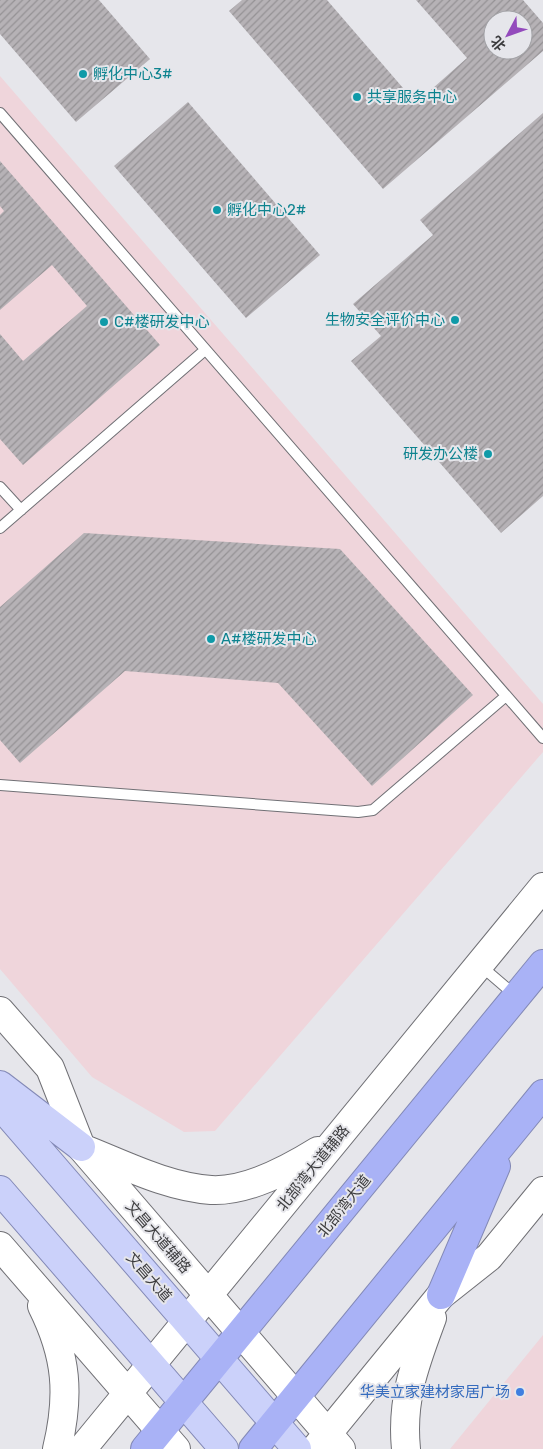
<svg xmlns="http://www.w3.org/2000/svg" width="543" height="1449" font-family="Rubik,'Noto Sans SC',sans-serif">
<defs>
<pattern id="building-hatch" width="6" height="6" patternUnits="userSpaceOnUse" patternTransform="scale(1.25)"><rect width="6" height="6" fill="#b6b2b6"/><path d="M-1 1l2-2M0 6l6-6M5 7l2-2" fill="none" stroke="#959295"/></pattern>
</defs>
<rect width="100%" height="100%" fill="#e6e6eb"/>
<!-- commercial -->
<path fill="#efd5db" d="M0 76 543 704V752L215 1131 184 1132 92 1077 0 969Z
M543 1335V1449H450Z"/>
<!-- building -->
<path fill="url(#building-hatch)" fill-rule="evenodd" d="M0 0H99L150 59 76 122 0 34Z
M242 0H327L416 103 467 58 416 0H523L543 23V51L383 189 229 11ZM493 20H523V50H493Z
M188 102 320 255 246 318 114 166Z
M543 113V496L501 533 351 361 381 336 353 304 433 235 420 220Z
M0 161 160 345 23 465 0 439V334L23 361 87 306 52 265 0 310V215L4 211 0 206Z
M84 533 340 549 473 695 372 786 278 683 125 671 20 763 0 740V607Z"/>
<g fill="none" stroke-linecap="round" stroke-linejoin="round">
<defs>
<path id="lane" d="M0 113 543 738
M0 487 21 510
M0 528 205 350
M0 785 358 812 373 810 506 696
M481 966 516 996"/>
<path id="secondary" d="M0 1011 50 1068 81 1147 341 1449
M84 1149C125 1165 167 1187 211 1190 247 1192 289 1169 318 1151
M0 1246 176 1449
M42 1306C67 1356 70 1395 57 1449
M82 1449 543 887
M315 1449 441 1295 489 1257 543 1191
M406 1449C401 1399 415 1364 432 1318"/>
<path id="primary" d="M0 1085 81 1147
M0 1105 297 1449
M0 1190 224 1449"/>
<path id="highway" d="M441 1295 496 1166
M145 1449 543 964
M253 1449 543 1094"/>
</defs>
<!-- lane casing -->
<use href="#lane" stroke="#707075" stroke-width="12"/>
<!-- secondary casing -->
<use href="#secondary" stroke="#707075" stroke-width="30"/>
<!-- primary casing -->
<use href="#primary" stroke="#8389b6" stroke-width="30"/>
<!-- highway casing -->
<use href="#highway" stroke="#8389b6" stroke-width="30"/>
<!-- lane -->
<use href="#lane" stroke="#fff" stroke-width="10"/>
<!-- secondary -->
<use href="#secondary" stroke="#fff" stroke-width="28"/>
<!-- primary -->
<use href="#primary" stroke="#cbd1fa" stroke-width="28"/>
<!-- highway -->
<use href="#highway" stroke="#a9b2f6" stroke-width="28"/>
</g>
<!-- markers -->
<g fill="#0f9aa8" stroke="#e6e6eb" stroke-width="2">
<circle cx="83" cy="74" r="5"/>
<circle cx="357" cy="97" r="5"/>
<circle cx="217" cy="210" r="5"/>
<circle cx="455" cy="320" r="5"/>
<circle cx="104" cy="322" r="5"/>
<circle cx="488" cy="454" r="5"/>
<circle cx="211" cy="639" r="5"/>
</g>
<circle fill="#3f7fe0" stroke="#e6e6eb" stroke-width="2" cx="520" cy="1392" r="5"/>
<g text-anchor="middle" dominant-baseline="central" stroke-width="4" stroke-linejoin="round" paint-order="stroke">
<!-- culture labels -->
<g font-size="15" fill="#0d838f" stroke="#e6e6eb" text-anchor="start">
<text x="93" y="74">孵化中心3#</text>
<text x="367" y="97">共享服务中心</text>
<text x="227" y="210">孵化中心2#</text>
<text x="445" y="320" text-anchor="end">生物安全评价中心</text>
<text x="114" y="322">C#楼研发中心</text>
<text x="478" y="454" text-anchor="end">研发办公楼</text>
<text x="221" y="639">A#楼研发中心</text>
</g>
<!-- street labels -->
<g font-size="15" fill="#3c3c3e" stroke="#e6e6eb">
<text transform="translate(313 1168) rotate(-51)">北部湾大道辅路</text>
<text transform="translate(344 1206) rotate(-51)">北部湾大道</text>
<text transform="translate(158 1237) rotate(49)">文昌大道辅路</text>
<text transform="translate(149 1277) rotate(49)">文昌大道</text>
</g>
<!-- shop labels -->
<g font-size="15" fill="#366cbe" stroke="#e6e6eb" text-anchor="end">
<text x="510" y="1392">华美立家建材家居广场</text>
</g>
</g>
<!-- north arrow -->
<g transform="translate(508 35) rotate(229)"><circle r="24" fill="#e6e6eb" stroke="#a2a2a6"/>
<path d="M0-4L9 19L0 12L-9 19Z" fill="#934abc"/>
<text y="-8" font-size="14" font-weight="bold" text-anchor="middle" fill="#3c3c3e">北</text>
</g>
</svg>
